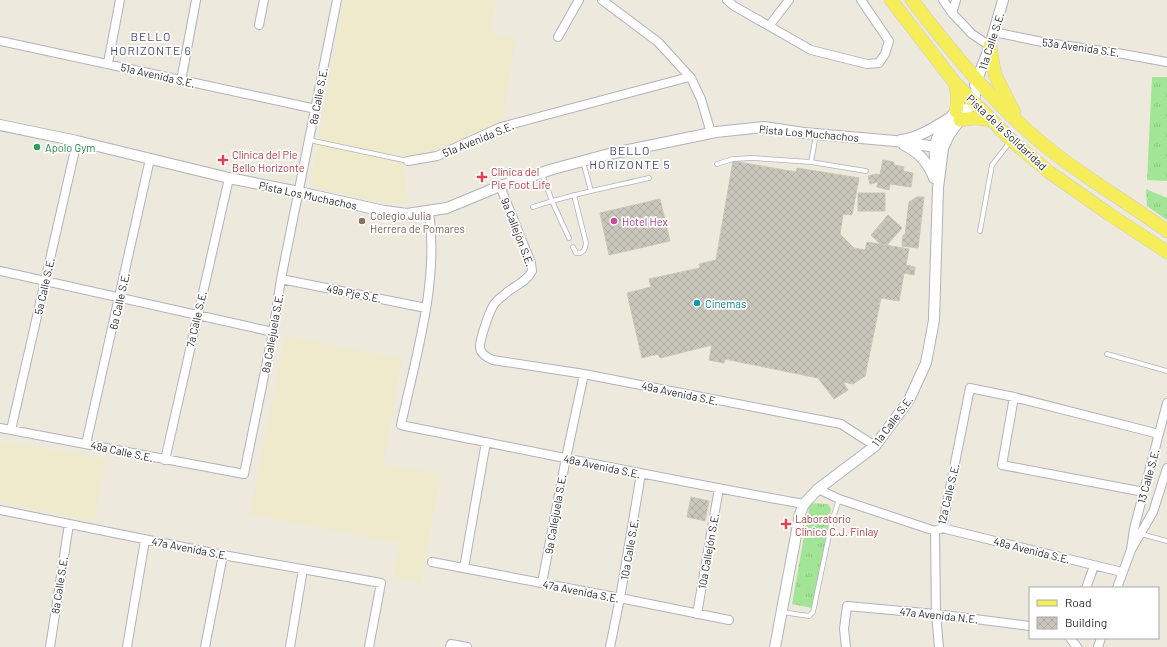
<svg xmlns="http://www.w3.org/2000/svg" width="1167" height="647" font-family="Barlow,sans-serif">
<defs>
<pattern id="grass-tufts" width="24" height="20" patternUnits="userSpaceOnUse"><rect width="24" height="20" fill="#a3e597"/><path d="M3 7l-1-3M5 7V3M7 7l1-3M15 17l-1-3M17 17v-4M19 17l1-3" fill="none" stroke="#8cc582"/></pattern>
<pattern id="building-cross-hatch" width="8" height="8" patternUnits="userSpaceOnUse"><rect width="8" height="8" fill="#c9c7bb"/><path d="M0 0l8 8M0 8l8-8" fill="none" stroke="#adaba1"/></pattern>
</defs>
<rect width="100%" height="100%" fill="#ede9dd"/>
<!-- education -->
<path fill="#efeacc" d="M344 0H483L496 2 491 33 516 38 501 127 405 160 404 167 408 202 393 204 370 200 310 185Z
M285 336 402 359 383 465 441 473 421 583 393 577 400 543 250 514Z
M0 441 106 459 94 521 0 502Z"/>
<!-- grass -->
<path fill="url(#grass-tufts)" d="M1152 77H1167V181L1147 180Z
M1146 189 1167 198V220L1147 206Z
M810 503 828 504 831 509 817 602 812 608 792 604Z"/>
<!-- building -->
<path fill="url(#building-cross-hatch)" stroke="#c9c6b6" d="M883 160 894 162V165L904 167 903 171 913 173 911 187 890 184 889 190 877 187 878 182 870 184 868 176 876 174 880 175Z
M733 161 796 172 797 168 859 178 852 215 843 214 840 234 854 248 865 250 867 242 909 249 906 265 915 267 914 275 904 273 899 301 881 298 865 376 853 384 843 382 848 390 834 399 818 378 725 359 724 363 709 360 712 345 660 358 658 354 642 358 627 293 651 287 649 279 700 268 699 264 716 260Z
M858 193H885V211H858Z
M917 197H924L918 248 902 246 903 235H905L909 202Z
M660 199 670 241 609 255 600 213Z
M888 215 902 228 887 245 880 244 871 235Z
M691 497 709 501 705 521 687 517Z"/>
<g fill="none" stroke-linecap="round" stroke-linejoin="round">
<defs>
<path id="service" d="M309 140 408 161
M583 162 591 191
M811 162 816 135
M717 164 733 159 752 158 811 162 866 171
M542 174 552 201 569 238
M533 207C571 194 610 187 649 178
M980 231 992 165 1010 142
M573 247 576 253C583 254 585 250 586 243L574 195
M1107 354 1167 371
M1141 534 1167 541
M782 612 809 616 813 612 832 521 839 499"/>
<path id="minor" d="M602 0 658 42 691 78 701 99 711 133
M727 0 734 6 811 50 867 64 879 63 885 54 889 41 861 0
M943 0 952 13 972 34 990 46
M952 13 956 0
M259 25 264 0
M769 26 789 0
M994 32 1042 42 1123 54 1167 62
M558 37 579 0
M0 41 316 109
M108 63 120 0
M181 81 196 0
M408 161 437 156 501 127 689 77 691 78
M500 186 531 263 532 271C526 283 513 286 504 295 500 298 495 302 493 306 489 313 479 341 480 348 481 355 488 358 493 360L584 374 841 424 875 446
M429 211C439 283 416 355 401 425 535 452 669 480 804 504
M0 271 273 332
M281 279 426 308
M1014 397 1002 465 1144 492
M0 428 244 474 273 332 281 279 337 0
M11 430 77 141
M86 444 150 159
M165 460 229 178
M818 489 839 499 935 531
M0 510 223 555 381 583 369 647
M942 528 1122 572
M935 531 942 528 970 388 1014 397 1159 434
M935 531 936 614 939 647
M1131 550 1134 529 1167 403
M432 562 620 598 729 620
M464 568 486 442
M542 583 566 458 584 374
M1086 588 1094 566
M1117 588 1131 550 1153 512 1167 468
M697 614 719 488
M1070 638 1077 647
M50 647 69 524
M127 647 145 540
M205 647 223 555
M290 647 303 569
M450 647 451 644 467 647
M610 647 620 598 641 474
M846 647 844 629 847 606 936 614 1030 626
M1098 647 1101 638"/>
<path id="tertiary" d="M975 85 990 46 1003 0
M0 125 77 141 229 178 299 192 384 211 407 214 447 208 500 186 553 169 609 154 716 132 764 127 804 133 895 141 943 148
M901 140C918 138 933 128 948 119
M904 145C920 153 928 163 934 178
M936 170C936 163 934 155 935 147 937 131 950 118 960 106
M775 647 800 514 804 504 818 489 875 446 909 400 926 363 934 320 938 188 943 148 949 135 973 102 976 92 977 82"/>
<path id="primary" d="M891 0 955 83 1011 140 1049 172 1109 214 1167 252
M912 0C956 58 1003 115 1062 159 1096 184 1132 206 1167 231
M990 46 995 75 1014 112
M955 83C958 93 958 101 956 111
M960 120 975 118 991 120"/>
</defs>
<!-- service casing -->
<use href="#service" stroke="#b1b1bf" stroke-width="5.5"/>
<!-- minor casing -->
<use href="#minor" stroke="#b1b1bf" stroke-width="10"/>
<!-- tertiary casing -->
<use href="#tertiary" stroke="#b1b1bf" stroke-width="12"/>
<!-- primary casing -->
<use href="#primary" stroke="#ccc" stroke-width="14"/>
<!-- service -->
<use href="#service" stroke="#fff" stroke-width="4"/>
<!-- minor -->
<use href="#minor" stroke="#fff" stroke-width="8"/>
<!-- tertiary -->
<use href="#tertiary" stroke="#fff" stroke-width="10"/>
<!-- primary -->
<use href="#primary" stroke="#f5ee5a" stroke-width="13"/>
</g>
<!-- markers -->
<circle fill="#2e9e5b" stroke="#fff" stroke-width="1.5" cx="37" cy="147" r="4"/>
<g fill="#e0444e" stroke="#fff" stroke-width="1.5">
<path d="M221 154h4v4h4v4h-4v4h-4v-4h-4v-4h4z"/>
<path d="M480 171h4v4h4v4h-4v4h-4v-4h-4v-4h4z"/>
<path d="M784 518h4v4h4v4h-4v4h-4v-4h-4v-4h4z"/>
</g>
<circle fill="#8d6e63" stroke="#fff" stroke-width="1.5" cx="362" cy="221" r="4"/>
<circle fill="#d1479c" stroke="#fff" stroke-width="1.5" cx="614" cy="221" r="4"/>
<circle fill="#0f9aa8" stroke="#fff" stroke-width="1.5" cx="697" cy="303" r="4"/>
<g text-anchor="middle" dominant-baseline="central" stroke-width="3.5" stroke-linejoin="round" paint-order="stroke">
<!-- street labels -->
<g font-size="11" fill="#2b2b2b" stroke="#fff">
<text transform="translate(991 41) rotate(-72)">11a Calle S.E.</text>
<text transform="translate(1081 47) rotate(8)">53a Avenida S.E.</text>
<text transform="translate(158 75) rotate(13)">51a Avenida S.E.</text>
<text transform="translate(318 96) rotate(-79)">8a Calle S.E.</text>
<text transform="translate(1007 132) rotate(43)">Pista de la Solidaridad</text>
<text transform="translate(809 133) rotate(5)">Pista Los Muchachos</text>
<text transform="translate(478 139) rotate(-22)">51a Avenida S.E.</text>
<text transform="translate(308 195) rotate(12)">Pista Los Muchachos</text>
<text transform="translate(518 232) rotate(69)">9a Callejón S.E.</text>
<text transform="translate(44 286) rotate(-77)">5a Calle S.E.</text>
<text transform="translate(354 293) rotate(11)">49a Pje S.E.</text>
<text transform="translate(119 301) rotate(-77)">6a Calle S.E.</text>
<text transform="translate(196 319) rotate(-77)">7a Calle S.E.</text>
<text transform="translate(272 333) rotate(-80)">8a Callejuela S.E.</text>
<text transform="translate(680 393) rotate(12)">49a Avenida S.E.</text>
<text transform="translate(892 421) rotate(-53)">11a Calle S.E.</text>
<text transform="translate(122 451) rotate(12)">48a Calle S.E.</text>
<text transform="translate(602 466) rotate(12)">48a Avenida S.E.</text>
<text transform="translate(1148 476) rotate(-75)">13 Calle S.E.</text>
<text transform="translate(948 494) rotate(-77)">12a Calle S.E.</text>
<text transform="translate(555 514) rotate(-80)">9a Callejuela S.E.</text>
<text transform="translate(190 548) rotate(11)">47a Avenida S.E.</text>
<text transform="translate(629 549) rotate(-80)">10a Calle S.E.</text>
<text transform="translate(1032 550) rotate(14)">48a Avenida S.E.</text>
<text transform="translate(708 551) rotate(-80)">10a Callejón S.E.</text>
<text transform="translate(59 585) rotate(-81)">8a Calle S.E.</text>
<text transform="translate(581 591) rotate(11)">47a Avenida S.E.</text>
<text transform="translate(939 615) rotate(6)">47a Avenida N.E.</text>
</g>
<!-- leisure labels -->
<g font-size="11" fill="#27864d" stroke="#fff" text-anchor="start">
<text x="45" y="147">Apolo Gym</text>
</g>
<!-- health labels -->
<g font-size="11" fill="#be3a42" stroke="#fff" text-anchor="start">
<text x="232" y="154">Clínica del Pie<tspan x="232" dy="13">Bello Horizonte</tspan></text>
<text x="491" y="171">Clínica del<tspan x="491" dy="13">Pie Foot Life</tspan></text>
<text x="795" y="518">Laboratorio<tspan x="795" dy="13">Clínico C.J. Finlay</tspan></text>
</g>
<!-- education labels -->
<g font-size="11" fill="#785e54" stroke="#fff" text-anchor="start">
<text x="370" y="215">Colegio Julia<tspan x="370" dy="13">Herrera de Pomares</tspan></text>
</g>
<!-- hotel labels -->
<g font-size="11" fill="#b23c85" stroke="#fff" text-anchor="start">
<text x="622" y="221">Hotel Hex</text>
</g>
<!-- culture labels -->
<g font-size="11" fill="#0d838f" stroke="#fff" text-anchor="start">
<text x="705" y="303">Cinemas</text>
</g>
<!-- neighbourhood labels -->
<g font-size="12" letter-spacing="1" fill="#4a4a7d" stroke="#fff">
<text x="151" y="36">BELLO<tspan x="151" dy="14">HORIZONTE 6</tspan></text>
<text x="630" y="150">BELLO<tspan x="630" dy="14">HORIZONTE 5</tspan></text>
</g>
</g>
<!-- legend -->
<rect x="1029" y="587" width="130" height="52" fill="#ffffff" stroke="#aaaaaa"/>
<rect x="1037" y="600" width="20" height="6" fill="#f5ee5a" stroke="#aaaaaa"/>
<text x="1065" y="607" font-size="12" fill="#2b2b2b">Road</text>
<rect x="1037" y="617" width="20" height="12" fill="url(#building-cross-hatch)" stroke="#aaaaaa"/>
<text x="1065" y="627" font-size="12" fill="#2b2b2b">Building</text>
</svg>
